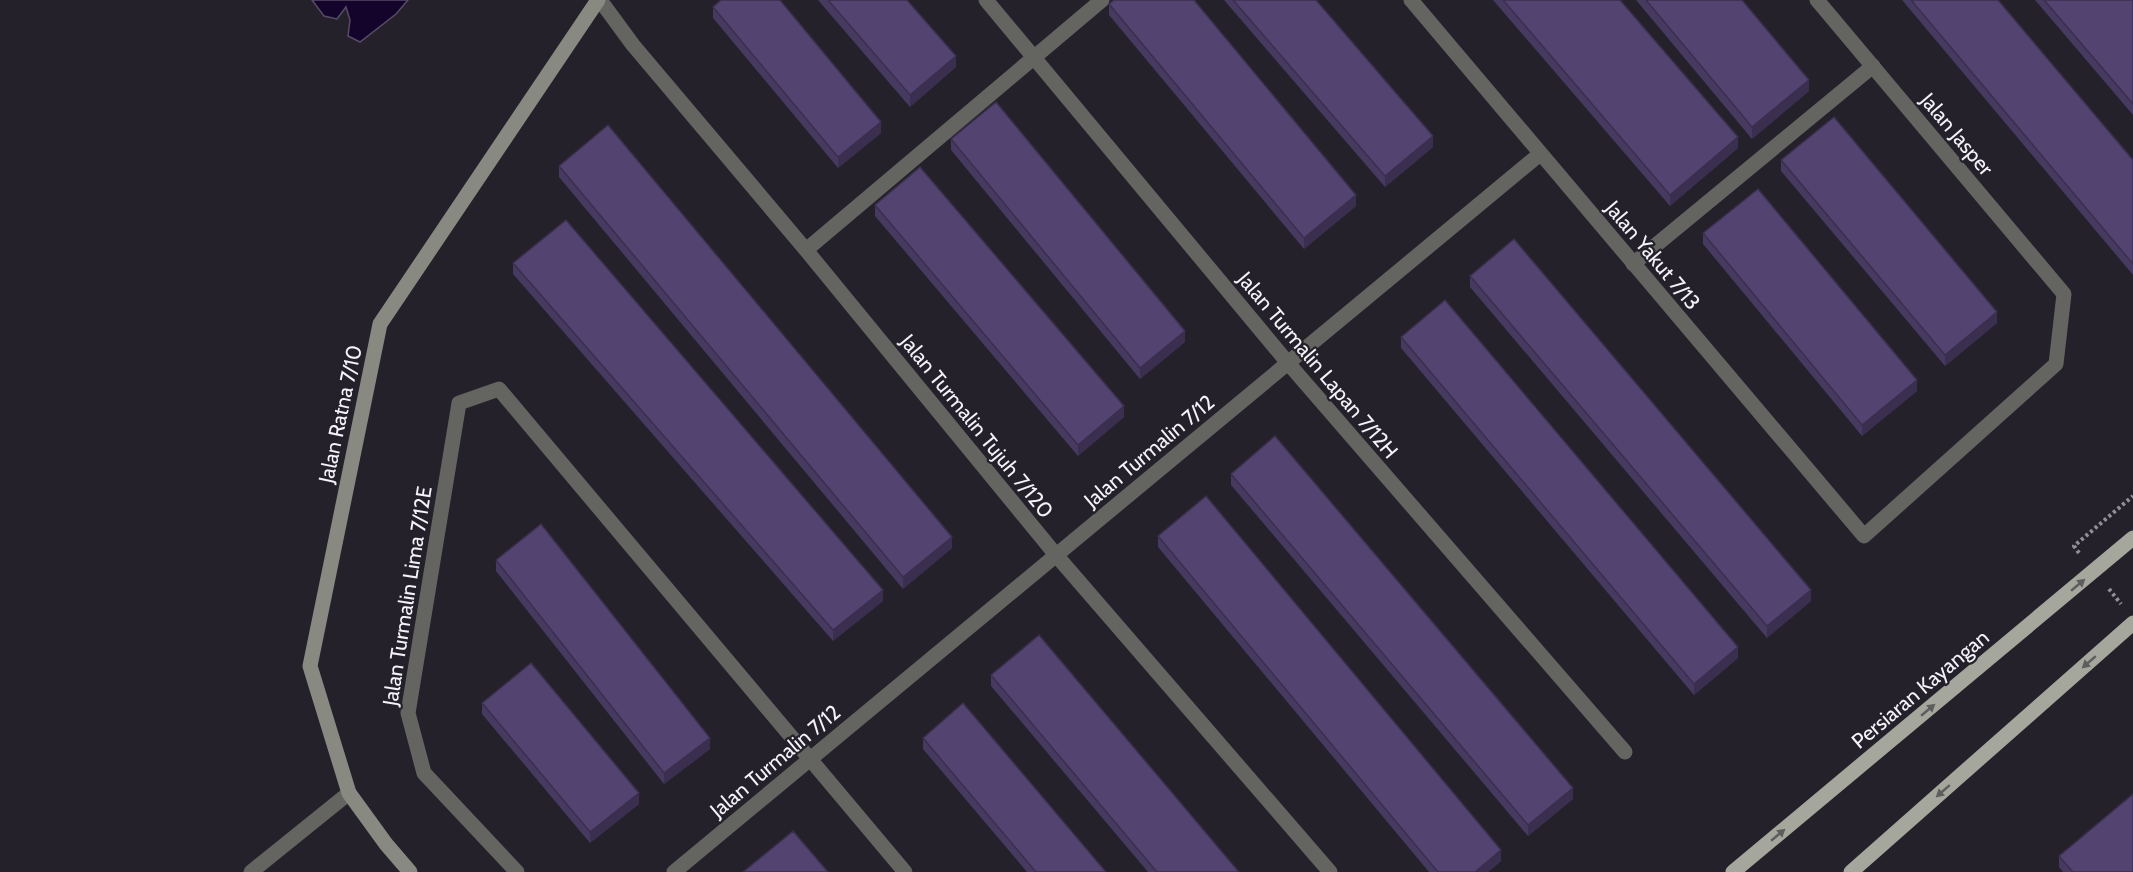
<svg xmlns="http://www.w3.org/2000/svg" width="2133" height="872" font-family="Cabin,sans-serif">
<rect width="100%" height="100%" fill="#24212a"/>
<!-- water -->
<path fill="#14032a" stroke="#584b68" stroke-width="1.5" d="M312 0H408L396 14 360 42 348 36 350 20 346 7 337 19 324 16Z"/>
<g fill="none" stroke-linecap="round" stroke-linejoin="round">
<!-- path -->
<path stroke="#928f97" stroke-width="4" stroke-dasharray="3 3" stroke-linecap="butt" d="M2079 553 2074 546 2133 496
M2109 589 2121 604"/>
<!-- lane -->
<path stroke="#646560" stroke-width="15" d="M1633 264 1873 66"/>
<!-- street -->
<path stroke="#646560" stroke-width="15" d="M600 0 633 45 806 250 1056 555 1330 872
M986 0 1288 363 1625 752
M1411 0 1864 536 2056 364 2064 294 1817 0
M806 250 1102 0
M251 872 349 793
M517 872 424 773 408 713 459 403 499 389 905 872
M674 872 1540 154"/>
<!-- secondary -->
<path stroke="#888a82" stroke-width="15" d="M410 872 386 844 349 793 310 666 380 324 598 0"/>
<!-- primary -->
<path stroke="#a5a79d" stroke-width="15" d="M1733 872 2133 538
M1851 872 2133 623"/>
</g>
<!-- wall -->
<path fill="#473a60" d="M818 0H907L956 67 910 107Z
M1224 0H1316L1433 147 1385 187Z
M1493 0H1620L1738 148 1670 206Z
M1636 0H1742L1809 91 1752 139Z
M1902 0H1998L2133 160V275Z
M2035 0H2133V115Z
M1109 4 1356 206 1304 249 1109 15Z
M713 7 881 133 838 168 713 18Z
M951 139 1185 342 1140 379 951 150Z
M1781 160 1997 323 1945 366 1781 171Z
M559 166 952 548 903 589 559 177Z
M875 205 1124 417 1078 456 875 216Z
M1703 233 1917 391 1862 436 1703 244Z
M513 263 883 601 833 641 513 274Z
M1470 276 1811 601 1767 638 1470 287Z
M1401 337 1738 658 1694 695 1401 348Z
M1231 474 1573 799 1528 836 1231 485Z
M1158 536 1501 861 1488 872H1429L1158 547Z
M496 560 710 749 664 784 496 571Z
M991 675 1239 872H1148L991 686Z
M482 703 639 804 590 843 482 714Z
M923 738 1106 872H1027L923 749Z
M2059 856 2133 872H2063L2059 867Z"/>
<!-- shaded-wall -->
<path fill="#3a2f4e" d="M956 56V67L910 107V95Z
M1809 80V91L1752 139V127Z
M881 122V133L838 168V157Z
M1433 136V147L1385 187V176Z
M1738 137V148L1670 206V195Z
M1356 195V206L1304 249V238Z
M1997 312V323L1945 366V355Z
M1185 331V342L1140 379V368Z
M1917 380V391L1862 436V425Z
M1124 406V417L1078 456V445Z
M952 537V548L903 589V577Z
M883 590V601L833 641V630Z
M1811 590V601L1767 638V626Z
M1738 647V658L1694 695V684Z
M710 738V749L664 784V773Z
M1573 788V799L1528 836V825Z
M639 793V804L590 843V832Z
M1501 850V861L1488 872H1475Z"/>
<!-- building -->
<path fill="#534370" stroke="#3a2f4e" stroke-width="1.5" d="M721 0H780L881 122 838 157 713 7Z
M828 0H907L956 56 910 95Z
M1114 0H1194L1356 195 1304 238 1109 4Z
M1233 0H1316L1433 136 1385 176Z
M1503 0H1620L1738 137 1670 195Z
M1646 0H1742L1809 80 1752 127Z
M1911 0H1998L2133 160V264Z
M2044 0H2133V104Z
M996 102 1185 331 1140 368 951 139Z
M1834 117 1997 312 1945 355 1781 160Z
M608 125 952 537 903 577 559 166Z
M920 167 1124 406 1078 445 875 205Z
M1758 189 1917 380 1862 425 1703 233Z
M566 220 883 590 833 630 513 263Z
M1514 239 1811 590 1767 626 1470 276Z
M1445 300 1738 647 1694 684 1401 337Z
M1275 436 1573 788 1528 825 1231 474Z
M1206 496 1501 850 1475 872H1438L1158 536Z
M541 524 710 738 664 773 496 560Z
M1039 635 1239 872H1157L991 675Z
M531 663 639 793 590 832 482 703Z
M963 703 1106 872H1036L923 738Z
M2133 794V872H2073L2059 856Z
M793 831 828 872H743Z"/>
<!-- one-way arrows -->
<defs><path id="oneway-solid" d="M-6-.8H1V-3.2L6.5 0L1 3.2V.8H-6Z" transform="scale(1.5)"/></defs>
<g fill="#5e5d5e">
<use href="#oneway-solid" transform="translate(2078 585) rotate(-40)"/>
<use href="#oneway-solid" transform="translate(2089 662) rotate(139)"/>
<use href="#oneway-solid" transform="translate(1928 710) rotate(-40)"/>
<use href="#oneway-solid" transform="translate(1943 791) rotate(139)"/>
<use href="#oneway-solid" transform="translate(1778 835) rotate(-40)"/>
</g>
<g text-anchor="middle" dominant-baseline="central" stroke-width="4.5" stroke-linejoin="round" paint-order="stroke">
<!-- street labels -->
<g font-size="21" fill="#f5f3fa" stroke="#24212a">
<text transform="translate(1957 134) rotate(50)">Jalan Jasper</text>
<text transform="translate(1653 255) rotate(50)">Jalan Yakut 7/13</text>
<text transform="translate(1318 365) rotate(50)">Jalan Turmalin Lapan 7/12H</text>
<text transform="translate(340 414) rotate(-78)">Jalan Ratna 7/10</text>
<text transform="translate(977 426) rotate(51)">Jalan Turmalin Tujuh 7/120</text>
<text transform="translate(1149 451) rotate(-40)">Jalan Turmalin 7/12</text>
<text transform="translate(407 596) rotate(-81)">Jalan Turmalin Lima 7/12E</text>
<text transform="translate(1920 689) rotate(-40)">Persiaran Kayangan</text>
<text transform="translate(775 761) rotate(-40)">Jalan Turmalin 7/12</text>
</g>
</g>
</svg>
